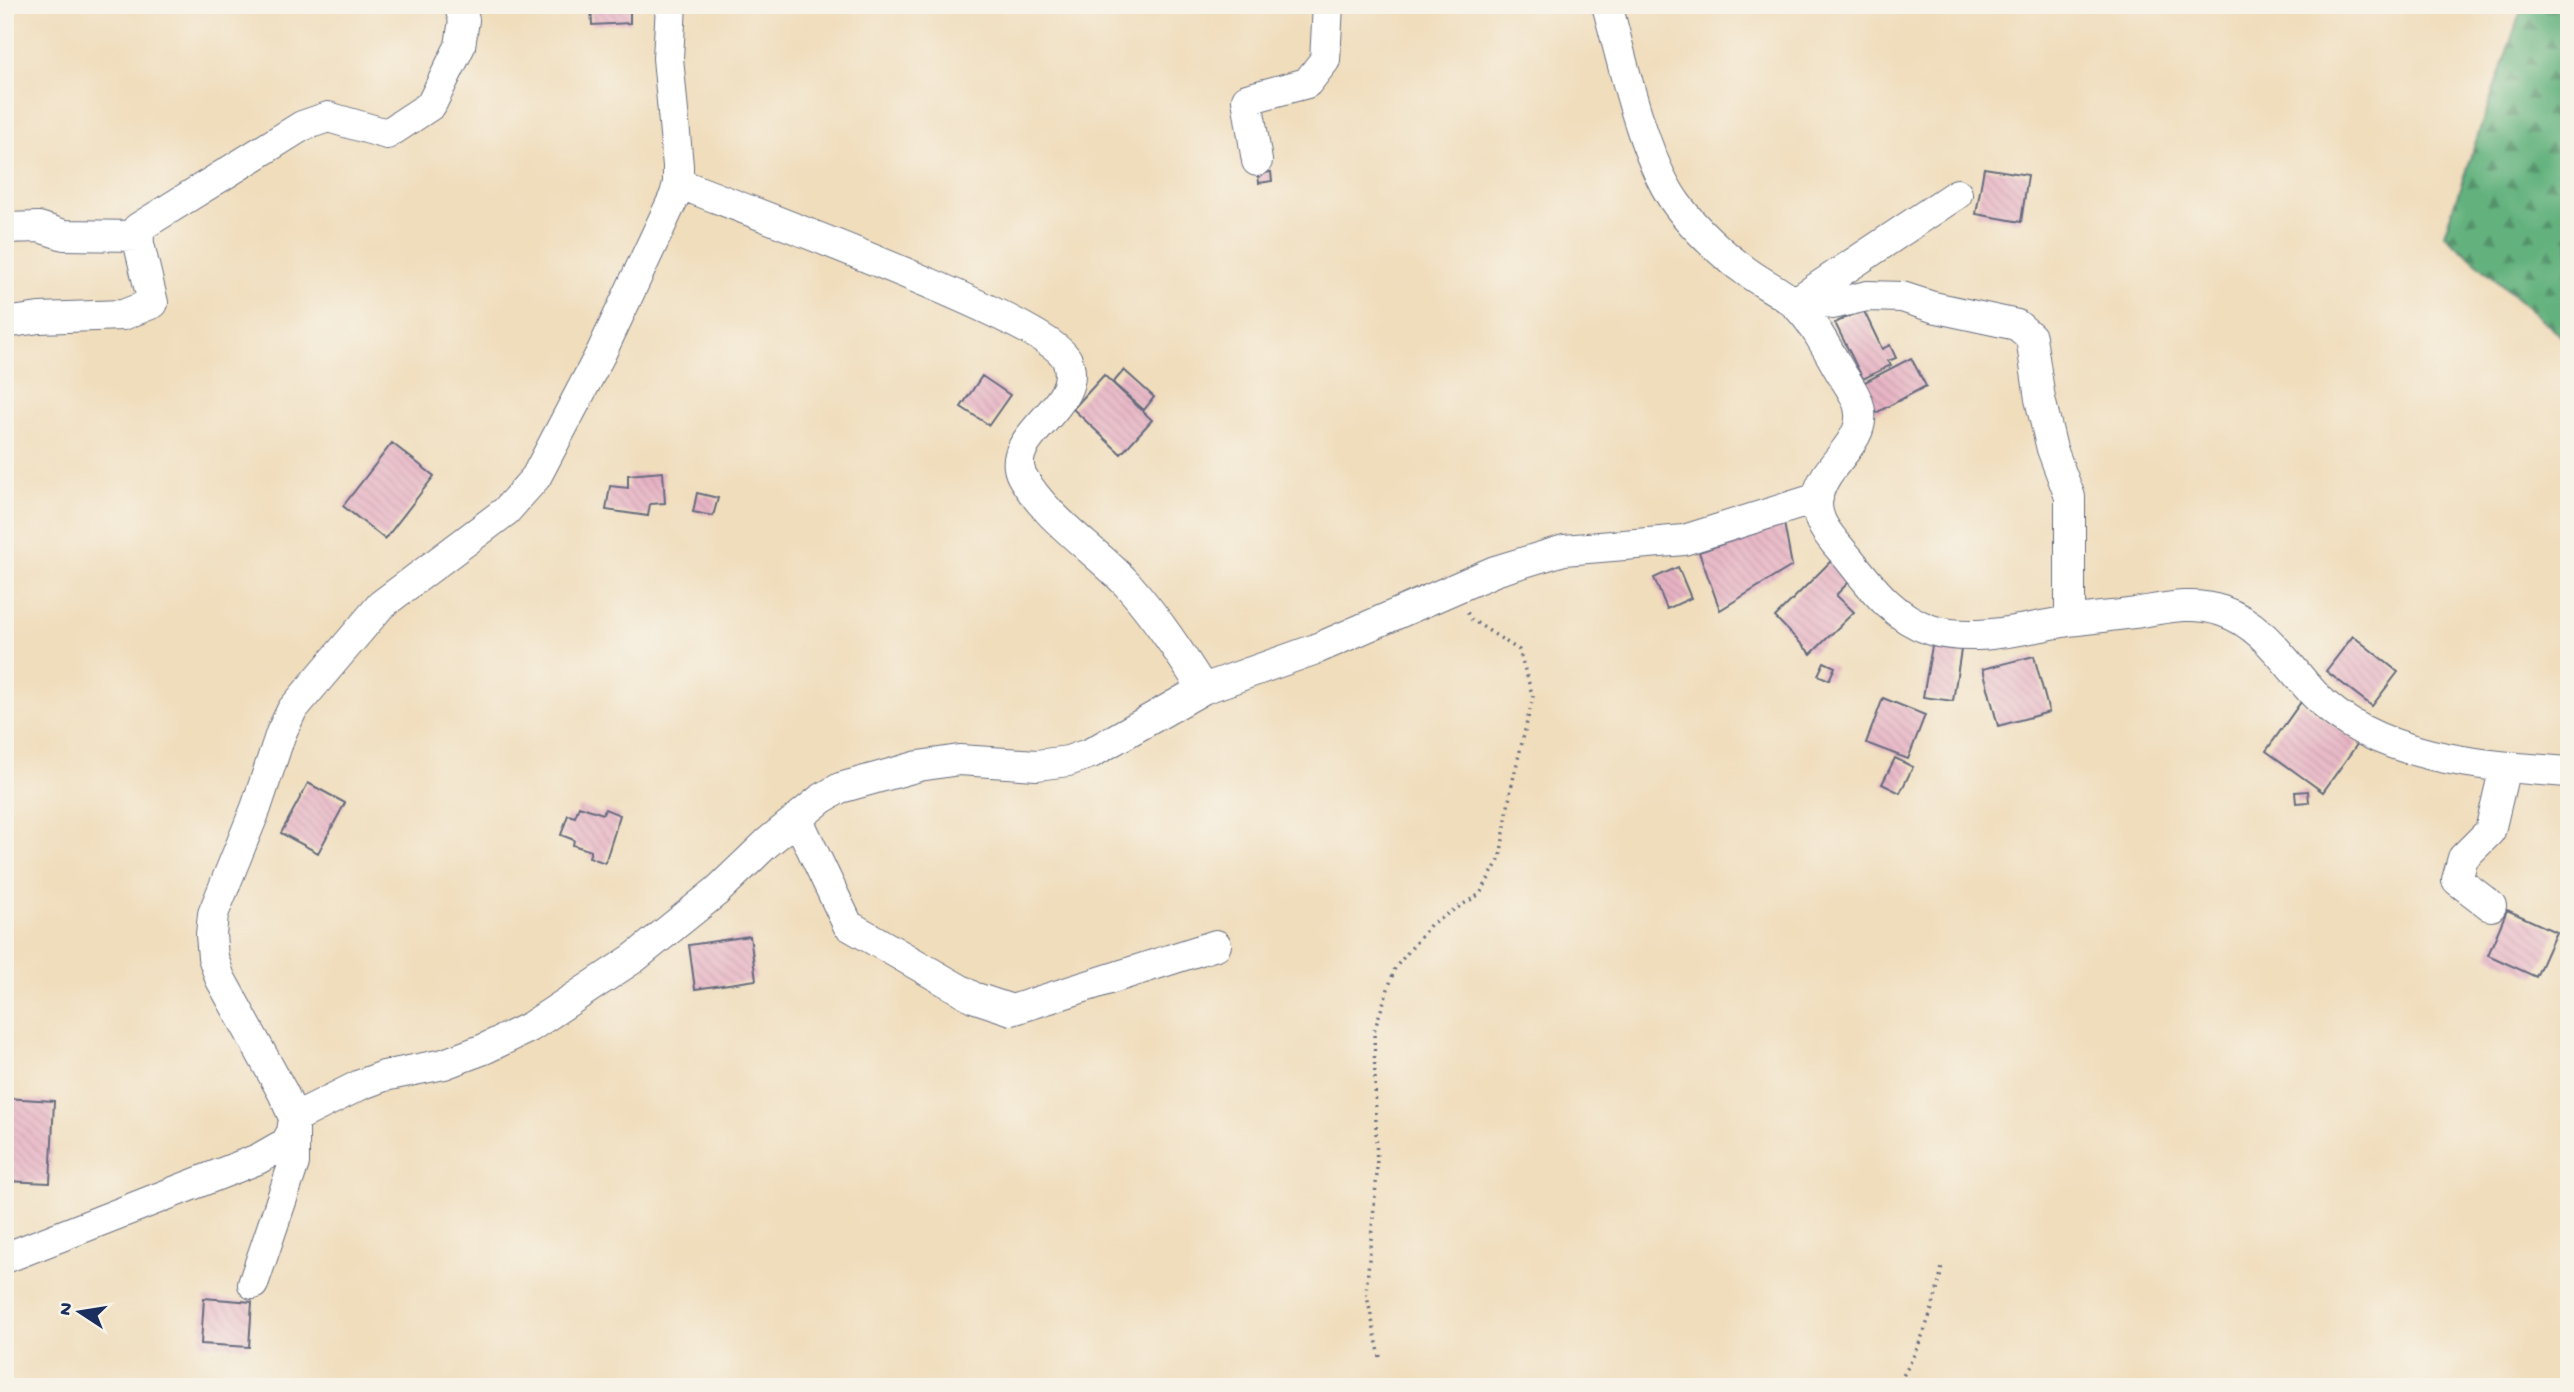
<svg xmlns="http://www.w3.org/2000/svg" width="2574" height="1392" font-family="'Gochi Hand',sans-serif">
<defs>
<pattern id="forest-firs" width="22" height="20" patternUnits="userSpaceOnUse" patternTransform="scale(1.75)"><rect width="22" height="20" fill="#64b27e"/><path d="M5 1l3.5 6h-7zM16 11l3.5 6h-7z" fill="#52916a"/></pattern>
<pattern id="building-back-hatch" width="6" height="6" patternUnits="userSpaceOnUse" patternTransform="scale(1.75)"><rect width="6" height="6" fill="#e7b3c4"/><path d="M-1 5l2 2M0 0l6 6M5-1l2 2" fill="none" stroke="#c69aab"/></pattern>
</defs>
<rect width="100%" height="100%" fill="#f7f3e8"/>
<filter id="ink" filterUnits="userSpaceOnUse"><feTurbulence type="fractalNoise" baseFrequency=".0143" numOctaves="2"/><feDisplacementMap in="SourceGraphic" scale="14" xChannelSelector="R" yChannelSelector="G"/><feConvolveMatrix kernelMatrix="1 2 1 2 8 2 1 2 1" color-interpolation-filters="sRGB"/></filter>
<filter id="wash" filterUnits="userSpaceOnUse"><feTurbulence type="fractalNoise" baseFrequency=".00686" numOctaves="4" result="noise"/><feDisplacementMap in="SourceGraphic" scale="28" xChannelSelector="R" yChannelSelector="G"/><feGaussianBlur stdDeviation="1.57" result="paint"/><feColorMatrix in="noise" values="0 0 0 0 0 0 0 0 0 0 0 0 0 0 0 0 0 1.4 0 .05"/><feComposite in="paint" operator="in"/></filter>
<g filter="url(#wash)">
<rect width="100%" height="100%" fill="#f0ddbc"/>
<!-- forest -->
<path fill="url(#forest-firs)" stroke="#40706e" stroke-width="2" d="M2523 5H2569V339L2561 336 2444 234Z"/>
<g id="blocks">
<!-- building -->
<path fill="url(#building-back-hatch)" d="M591 5H630V23L592 25Z
M1984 168 2028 175 2021 222 1976 214Z
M1271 172 1272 181 1259 183 1258 174Z
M1863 309 1882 349 1890 345 1896 358 1888 361 1891 365 1863 379 1835 323Z
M1911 358 1926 386 1876 413 1861 384Z
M1124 370 1154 397 1144 410 1113 383Z
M1104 375 1152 420 1121 454 1073 409Z
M982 376 1010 395 989 425 961 407Z
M392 443 434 476 385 539 343 506Z
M663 472 665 503 650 504 648 516 606 510 610 486 628 488V475Z
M697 493 718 498 713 516 693 512Z
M1784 523 1792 566 1720 610 1699 552Z
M1831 561 1850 581 1836 595 1854 612 1811 654 1775 617Z
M1678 567 1691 598 1667 609 1654 578Z
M2353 636 2398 672 2372 706 2326 671Z
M1932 646 1961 650 1953 701 1923 697Z
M2034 656 2049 712 1998 726 1983 669Z
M1824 662 1835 667 1829 680 1818 675Z
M1883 698 1925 715 1908 759 1866 743Z
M2301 702 2358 743 2323 792 2266 751Z
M1895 758 1913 767 1900 793 1882 784Z
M308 783 345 803 318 853 281 833Z
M2308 791 2309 802 2296 803 2295 792Z
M579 806 603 814 605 809 620 815 605 863 589 857 591 851 573 845 574 840 561 835 568 815 575 817Z
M2507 910 2556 932 2536 977 2488 955Z
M750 936 756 980 695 989 689 945Z
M5 1098 54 1101 50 1183 5 1181Z
M204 1298 252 1302 249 1347 201 1344Z"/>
</g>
</g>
<g filter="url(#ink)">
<use href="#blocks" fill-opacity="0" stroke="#666c7f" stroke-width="2"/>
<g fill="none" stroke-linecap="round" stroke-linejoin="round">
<defs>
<path id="minor" d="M1607 5C1623 62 1643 160 1678 206 1696 230 1723 255 1747 272 1763 284 1782 292 1796 305 1814 323 1825 345 1837 366 1843 377 1851 387 1856 398 1875 439 1826 459 1818 495 1812 521 1834 541 1849 559 1872 588 1894 618 1931 630 1974 643 2026 628 2069 621 2091 618 2113 616 2135 613 2165 608 2193 601 2222 611 2264 625 2286 664 2314 694 2374 759 2486 766 2569 772
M1257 161 1247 99 1307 83 1325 60 1328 5
M678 183C735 206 1050 321 1067 360 1087 406 1001 436 1022 476 1046 519 1096 550 1129 586 1157 618 1180 653 1203 689
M5 228 39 227 64 235 139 236
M1815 289 1833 304 1867 296 1902 297 1933 307 2017 325 2031 337 2040 399 2052 449 2070 497V621
M1800 299 1957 194
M5 323 39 318 123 315 153 303 139 244 138 228 302 126 328 117 387 134 431 105 460 46 464 20 459 5
M797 818 848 925 973 997 1012 1010 1216 945
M2491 906 2457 880 2463 858 2490 831 2505 767
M5 1258 258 1159 286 1143 292 1132 294 1118 283 1093 220 978 213 957 211 935 213 914 256 808 281 733 292 710 381 605 506 511 536 477 601 353 675 195 678 183V166L668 58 671 5
M253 1284 294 1163V1118L360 1085 384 1076 444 1064 484 1049 530 1027 634 958 717 891 767 843 821 799 840 788 919 766 959 760 1037 765 1068 761 1091 753 1203 689 1316 649 1495 571 1564 550 1684 540 1818 498"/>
</defs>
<!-- minor casing -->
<use href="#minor" stroke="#666c7f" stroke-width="32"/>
<!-- path -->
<path stroke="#666c7f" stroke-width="3.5" stroke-dasharray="2 5" stroke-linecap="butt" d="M1380 1357 1366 1292 1377 1174 1374 1031 1395 968 1431 924 1480 894 1500 858 1511 788 1533 697 1519 650 1472 620 1465 609
M1896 1387C1918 1354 1936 1305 1942 1266"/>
<!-- minor -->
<use href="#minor" stroke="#fff" stroke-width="30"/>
</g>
</g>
<!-- margin -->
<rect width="2574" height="1392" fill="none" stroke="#f7f3e8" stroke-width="28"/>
<!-- north arrow -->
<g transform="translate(80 1312) rotate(282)" stroke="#f7f3e8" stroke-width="5" paint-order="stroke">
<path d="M0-5L12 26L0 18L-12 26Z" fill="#1b2f5e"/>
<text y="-10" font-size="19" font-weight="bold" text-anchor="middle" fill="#1b2f5e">N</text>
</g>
</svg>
